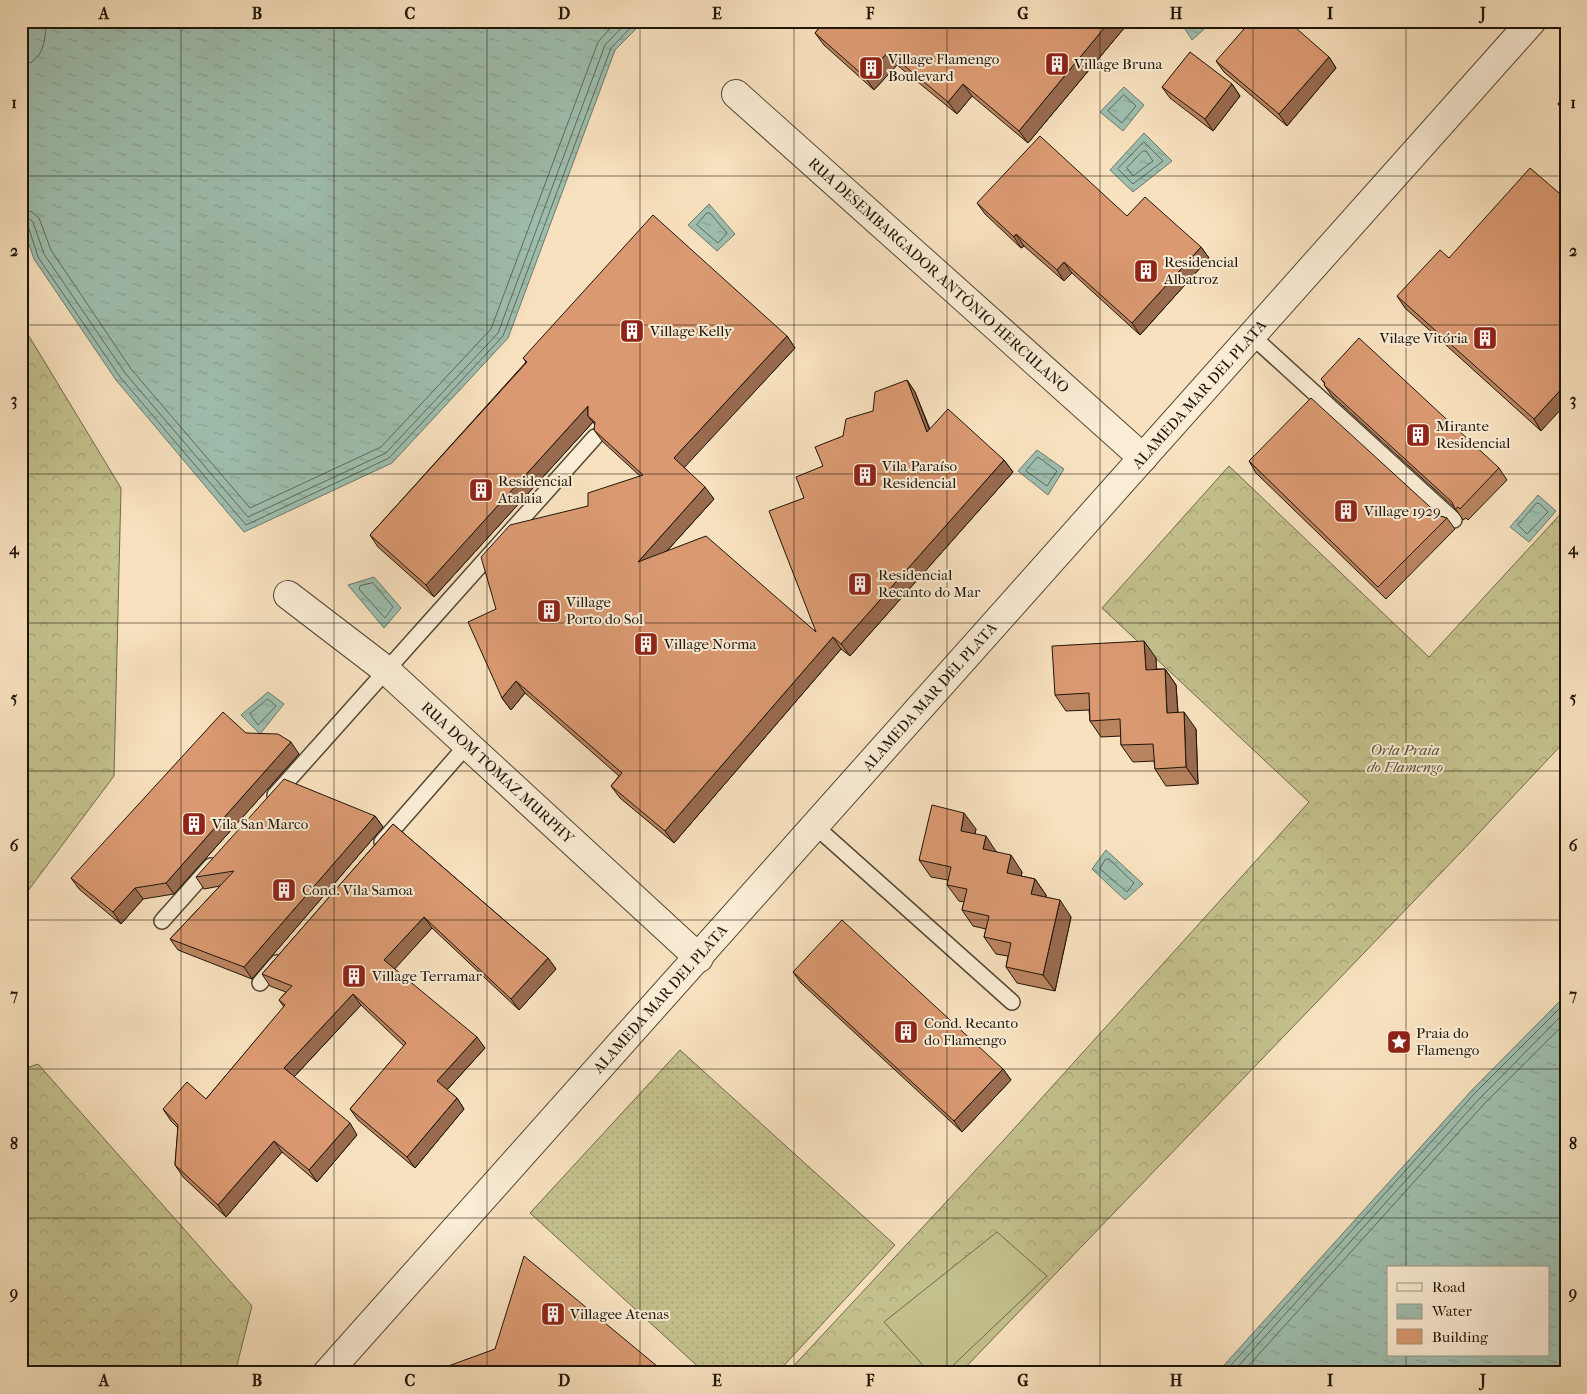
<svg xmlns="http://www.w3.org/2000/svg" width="1587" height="1394" font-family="'IM FELL French Canon',serif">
<defs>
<pattern id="grass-dots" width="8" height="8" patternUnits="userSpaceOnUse" patternTransform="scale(1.25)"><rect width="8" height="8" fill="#c3c18d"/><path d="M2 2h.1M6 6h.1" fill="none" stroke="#a7a578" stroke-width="1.8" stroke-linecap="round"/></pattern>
<pattern id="forest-crowns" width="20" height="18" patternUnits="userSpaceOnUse" patternTransform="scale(1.25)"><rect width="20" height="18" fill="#c3c18d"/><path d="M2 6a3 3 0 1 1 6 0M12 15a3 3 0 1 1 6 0" fill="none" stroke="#a7a578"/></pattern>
<pattern id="water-ripples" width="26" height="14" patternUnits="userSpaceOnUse" patternTransform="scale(1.25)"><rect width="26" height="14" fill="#9ebeae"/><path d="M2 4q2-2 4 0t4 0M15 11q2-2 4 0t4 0" fill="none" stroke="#88a294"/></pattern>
</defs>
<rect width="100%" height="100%" fill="#f8e1be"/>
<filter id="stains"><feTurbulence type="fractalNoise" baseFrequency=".004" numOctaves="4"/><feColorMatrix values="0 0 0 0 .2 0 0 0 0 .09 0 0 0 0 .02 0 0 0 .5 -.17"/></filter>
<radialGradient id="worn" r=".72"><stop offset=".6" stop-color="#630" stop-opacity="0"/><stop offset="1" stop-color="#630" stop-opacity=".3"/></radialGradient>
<!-- grass -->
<path fill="url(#grass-dots)" stroke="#706b4b" d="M680 1050 895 1245 777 1373H705L530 1213Z"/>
<!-- forest -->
<path fill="url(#forest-crowns)" stroke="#706b4b" d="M21 323 121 488 114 776 21 900Z
M1229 466 1429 657 1566 508V740L1463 850 960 1373H787L1002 1142 1309 802 1102 608Z
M38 1064 252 1306 235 1373H21V1070Z"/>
<!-- pitch -->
<path fill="#c3c18d" stroke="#706b4b" d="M997 1232 1047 1276 945 1373H930L884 1322Z"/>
<!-- water -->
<path fill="url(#water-ripples)" stroke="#6b7a6c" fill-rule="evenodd" d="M28 21H644L615 50 508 338 392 463 244 532 116 380 34 259 21 221V67Z
M1180 21H1213L1192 40Z
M1124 87 1144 105 1123 131 1100 112Z
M1144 133 1172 161 1133 192 1110 170Z
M709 204 735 234 717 251 688 225Z
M1037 450 1064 469 1048 495 1018 471Z
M1538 495 1556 511 1529 542 1510 527Z
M374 577 401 608 384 628 348 585Z
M268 692 284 704 260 734 241 715Z
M1106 850 1143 884 1125 900 1092 869Z
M1566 995V1373H1217L1472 1090ZM1388 1268H1548V1355H1388Z"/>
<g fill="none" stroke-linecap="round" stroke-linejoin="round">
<!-- shore -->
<path stroke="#5e6a5c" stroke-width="1" d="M21 65C43 64 46 39 46 21
M1124 95 1136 106 1122 123 1108 111Z
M1144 142 1163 161 1133 184 1118 169Z
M1143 151H1146L1153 161 1133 176 1127 168Z
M21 209 32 212 39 218 51 250 131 369 250 508 381 447 491 329 598 42 617 21
M707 213H710L727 233 718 243 697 225Z
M21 216 28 218 33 222 44 254 125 373 248 517 386 453 498 333 605 45 628 21
M21 223 28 226 38 257 120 377 246 525 389 458 503 336 611 48 637 21
M1038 457 1057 471 1047 486 1026 471Z
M1537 503 1540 504 1548 512 1527 534 1518 525Z
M373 583 393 607 385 618 359 589 360 586Z
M268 699 276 706 258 725 250 714Z
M1106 859H1109L1134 883 1127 892 1100 869Z
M1224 1373 1475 1093 1566 1002
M1232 1373 1480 1098 1566 1011
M1242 1373 1485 1103 1566 1022"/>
<defs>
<path id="service" d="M1252 336 1454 520
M275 795 595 437
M815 826 1012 1002
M382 842 467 745
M162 921 211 866
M260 983 277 963"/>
<g id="minor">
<path id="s1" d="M736 94 1143 458"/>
<path id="s2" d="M288 595 386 670 699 958"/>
<path id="s3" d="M327 1373 1532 21"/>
</g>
</defs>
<!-- service casing -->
<use href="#service" stroke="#544836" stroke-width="18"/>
<!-- minor casing -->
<use href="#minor" stroke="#544836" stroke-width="30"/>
<!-- service -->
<use href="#service" stroke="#faecd5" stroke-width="15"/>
<!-- minor -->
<use href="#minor" stroke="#faecd5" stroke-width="28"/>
</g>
<!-- wall -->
<path fill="#bb8461" stroke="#1e1509" d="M825 21H1130L1028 143 972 96 957 114 897 65 874 90 824 45 815 33Z
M1329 57 1336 68 1287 126 1224 72 1216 61Z
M1232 84 1240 96 1213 131 1170 98 1162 87Z
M1566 94V115L1558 104Z
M977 203 1127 216 1201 247 1209 258 1140 335 1072 273 1064 281 1024 246 1021 248 985 214Z
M1449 258 1541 431 1405 308 1397 296Z
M787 336 795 348 684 467 714 499 667 551 816 632 804 498 823 466 843 436 873 411 907 380 915 392 930 429 1004 460 1013 472 850 656 841 649 674 843 620 798 611 786 619 776 525 693 511 710 502 698 496 609 588 506 640 476 603 442 594 430 595 425 593 422 434 597 378 547 370 535 526 362 523 358Z
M1321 379 1499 468 1507 480 1468 520 1466 518 1463 520 1455 508 1332 396 1324 385 1325 384Z
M1249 461 1447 518 1455 529 1386 599 1256 473Z
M1156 658V669H1165L1176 685 1178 712 1196 729 1198 784 1166 786 1155 769 1154 761 1133 762 1121 745V736L1101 737 1090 721 1089 710 1066 711 1055 695Z
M246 733 299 754 174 894 143 899 121 924 79 889 71 878Z
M375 816 383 827 252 979 178 950 170 939 220 886 204 889 196 877Z
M393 824 548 958 556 969 519 1010 432 928 394 969 485 1048 447 1090 457 1098 464 1109 415 1168 358 1120 350 1109 404 1046 361 1005 294 1077 357 1135 317 1182 282 1152 226 1217 183 1177 175 1165 178 1128 171 1121 163 1109 206 1099 284 1007 279 1000 286 992 270 986 262 974Z
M976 829 975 834 1022 872 1021 876 1035 879 1046 895V897L1071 917 1055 991 1017 983 1006 967 1008 956 996 954 984 937 986 929 973 926 962 910 964 902 959 901 947 885 948 880 931 877 919 860Z
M793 972 1003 1069 1011 1080 962 1132 801 983Z"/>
<!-- shaded-wall -->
<path fill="#996b4f" stroke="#1e1509" d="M1110 21H1130L1028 143 1019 131Z
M888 52 897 65 874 90 865 77Z
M1329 57 1336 68 1287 126 1279 114Z
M963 84 972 96 957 114 948 102Z
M1232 84 1240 96 1213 131 1205 119Z
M1016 234 1024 246 1021 248 1014 237Z
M1201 247 1209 258 1140 335 1132 323Z
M1064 262 1072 273 1064 281 1057 270Z
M787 336 795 348 682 470 674 458Z
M907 380 915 392 935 444 927 432Z
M1566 384V404L1541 431 1534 419Z
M588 406V416L593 422 434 597 426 585Z
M1004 460 1013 472 850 656 841 644Z
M705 487 714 499 646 574 638 562Z
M833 637 841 649 674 843 665 831Z
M1144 641 1156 658 1157 686 1146 670Z
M1165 669 1176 685 1179 729 1167 713Z
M516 681 525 693 511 710 502 698Z
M1184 712 1196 729 1198 784 1186 767Z
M291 742 299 754 174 894 166 883Z
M964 813 976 829 972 847 961 831Z
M375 816 383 827 252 979 244 967Z
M986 836 997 853 983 849Z
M1011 855 1022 872 1018 890 1007 873Z
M1035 879 1046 895 1043 911 1031 894Z
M135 888 143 899 121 924 113 912Z
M1060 900 1071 917 1055 991 1043 975Z
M424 917 432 928 392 972 384 960Z
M548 958 556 969 519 1010 511 999Z
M353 994 361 1005 292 1079 284 1068Z
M477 1037 485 1048 444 1093 437 1081Z
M1003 1069 1011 1080 962 1132 954 1121Z
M457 1098 464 1109 415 1168 407 1157Z
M350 1123 357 1135 317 1182 309 1170Z
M274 1141 282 1152 226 1217 218 1205Z"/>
<!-- building -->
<path fill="#da9971" stroke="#1e1509" d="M825 21H1110L1019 131 963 84 948 102 888 52 865 77 815 33Z
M1251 21H1288L1329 57 1279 114 1216 61Z
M1190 52 1232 84 1205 119 1162 87Z
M1566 94V111L1558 104Z
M1040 136 1127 216 1145 197 1201 247 1132 323 1064 262 1057 270 1016 234 1014 237 977 203Z
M1530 168 1566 199V384L1534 419 1397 296 1440 250 1449 258Z
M653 215 787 336 674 458 705 487 638 562 706 536 816 632 769 511 804 498 796 477 823 466 815 447 843 436 846 419 873 411 875 392 907 380 927 432 948 409 1004 460 841 644 833 637 665 831 611 786 622 773 516 681 502 698 468 622 496 609 481 557 510 525 588 506V493L643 475 594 430 595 422 588 416V406L426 585 370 535 527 362 523 358Z
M1359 338 1499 468 1460 509 1458 507 1455 509 1452 502 1324 385 1325 383 1321 379Z
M1311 398 1440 516 1447 518 1378 587 1249 461Z
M1144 641 1146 670 1165 669 1167 713 1184 712 1186 767 1155 769 1153 744 1121 745 1120 719 1090 721 1089 693 1055 695 1052 646Z
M223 712 246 733 278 734 291 742 166 883 135 888 113 912 71 878Z
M284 779 375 816 244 967 170 939 234 871 196 877Z
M932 805 964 813 961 831 986 836 983 849 1011 855 1007 873 1035 879 1031 894 1060 900 1043 975 1006 967 1011 943 984 937 989 916 962 910 967 889 947 885 951 867 919 860Z
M393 824 548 958 511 999 424 917 384 960 477 1037 437 1081 457 1098 407 1157 350 1109 406 1043 353 994 284 1068 350 1123 309 1170 274 1141 218 1205 175 1165 178 1125 163 1109 187 1082 206 1099 285 1005 279 1000 292 986 262 974Z
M842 920 1003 1069 954 1121 793 972Z
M524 1256 663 1371V1373H429L495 1349Z"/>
<!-- grid -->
<path fill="none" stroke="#1e1509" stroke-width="1" stroke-opacity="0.55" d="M181 21V1373M334 21V1373M487 21V1373M640 21V1373M794 21V1373M947 21V1373M1100 21V1373M1253 21V1373M1406 21V1268M21 176H1566M21 325H1566M21 474H1566M21 623H1566M21 771H1566M21 920H1566M21 1069H1566M21 1218H1566M1406 1355V1373"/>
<!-- icons -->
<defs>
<symbol id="building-square" viewBox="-11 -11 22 22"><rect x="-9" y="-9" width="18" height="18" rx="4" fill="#8f2418" stroke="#faecd5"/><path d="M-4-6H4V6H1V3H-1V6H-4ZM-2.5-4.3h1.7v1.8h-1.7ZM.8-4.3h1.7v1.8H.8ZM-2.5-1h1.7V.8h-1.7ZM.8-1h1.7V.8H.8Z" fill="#fff"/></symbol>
<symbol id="sight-square" viewBox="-11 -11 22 22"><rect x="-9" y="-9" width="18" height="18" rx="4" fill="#8f2418" stroke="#faecd5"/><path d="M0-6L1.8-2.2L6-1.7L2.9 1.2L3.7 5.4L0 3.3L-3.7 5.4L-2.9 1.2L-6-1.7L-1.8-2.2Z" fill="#fff"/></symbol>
</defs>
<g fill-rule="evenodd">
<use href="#building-square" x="1043" y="50" width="28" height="28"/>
<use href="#building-square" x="857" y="54" width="28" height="28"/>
<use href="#building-square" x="1132" y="257" width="28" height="28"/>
<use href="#building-square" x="618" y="317" width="28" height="28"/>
<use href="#building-square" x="1471" y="324" width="28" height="28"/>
<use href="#building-square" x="1404" y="421" width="28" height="28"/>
<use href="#building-square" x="851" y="461" width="28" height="28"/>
<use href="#building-square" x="467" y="476" width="28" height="28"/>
<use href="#building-square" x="1332" y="497" width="28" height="28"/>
<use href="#building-square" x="846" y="570" width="28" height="28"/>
<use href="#building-square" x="535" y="597" width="28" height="28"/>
<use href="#building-square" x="632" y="630" width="28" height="28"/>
<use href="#building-square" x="180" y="810" width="28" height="28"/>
<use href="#building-square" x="270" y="876" width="28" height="28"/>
<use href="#building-square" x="340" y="962" width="28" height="28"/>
<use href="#building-square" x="892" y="1018" width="28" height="28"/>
<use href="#sight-square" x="1385" y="1028" width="28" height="28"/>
<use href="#building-square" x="539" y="1300" width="28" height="28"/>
</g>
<g text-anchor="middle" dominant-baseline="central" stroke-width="4" stroke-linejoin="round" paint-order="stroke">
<!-- poi labels -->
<g font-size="15" fill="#1e1509" stroke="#faecd5" text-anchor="start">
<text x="888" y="59">Village Flamengo<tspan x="888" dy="17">Boulevard</tspan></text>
<text x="1074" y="64">Village Bruna</text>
<text x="1164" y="262">Residencial<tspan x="1164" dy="17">Albatroz</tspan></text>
<text x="650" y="331">Village Kelly</text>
<text x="1468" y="338" text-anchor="end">Vilage Vitória</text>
<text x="1436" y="426">Mirante<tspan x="1436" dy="17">Residencial</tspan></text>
<text x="882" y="466">Vila Paraíso<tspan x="882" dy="17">Residencial</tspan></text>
<text x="498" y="481">Residencial<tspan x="498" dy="17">Atalaia</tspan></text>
<text x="1364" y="511">Village 1929</text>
<text x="878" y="575">Residencial<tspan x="878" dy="17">Recanto do Mar</tspan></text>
<text x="566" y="602">Village<tspan x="566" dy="17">Porto do Sol</tspan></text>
<text x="664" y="644">Village Norma</text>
<text x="212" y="824">Vila San Marco</text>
<text x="302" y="890">Cond. Vila Samoa</text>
<text x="372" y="976">Village Terramar</text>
<text x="924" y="1023">Cond. Recanto<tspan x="924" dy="17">do Flamengo</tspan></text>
<text x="1416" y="1033">Praia do<tspan x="1416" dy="17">Flamengo</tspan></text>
<text x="570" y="1314">Villagee Atenas</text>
</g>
<!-- street labels -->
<g font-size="15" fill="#1e1509" stroke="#faecd5">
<text stroke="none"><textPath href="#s1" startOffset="272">RUA DESEMBARGADOR ANTÔNIO HERCULANO</textPath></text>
<text stroke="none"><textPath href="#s3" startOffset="1311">ALAMEDA MAR DEL PLATA</textPath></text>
<text stroke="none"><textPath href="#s3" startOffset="906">ALAMEDA MAR DEL PLATA</textPath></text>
<text stroke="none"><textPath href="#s2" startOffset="275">RUA DOM TOMAZ MURPHY</textPath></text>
<text stroke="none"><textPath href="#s3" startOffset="501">ALAMEDA MAR DEL PLATA</textPath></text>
</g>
<!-- park labels -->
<g font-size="15" font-style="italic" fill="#585137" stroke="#faecd5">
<text x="1405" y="750">Orla Praia<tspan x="1405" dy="17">do Flamengo</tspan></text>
</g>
</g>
<!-- margin -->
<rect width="1587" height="1394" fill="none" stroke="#f8e1be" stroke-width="55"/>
<!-- legend -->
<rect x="1387" y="1266" width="162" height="90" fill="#faecd5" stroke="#a29683"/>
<rect x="1397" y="1283" width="25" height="8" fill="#faecd5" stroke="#a29683"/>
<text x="1432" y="1292" font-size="15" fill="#1e1509">Road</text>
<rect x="1397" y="1304" width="25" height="15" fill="url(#water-ripples)" stroke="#a29683"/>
<text x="1432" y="1316" font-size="15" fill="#1e1509">Water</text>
<rect x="1397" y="1329" width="25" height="15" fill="#da9971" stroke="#a29683"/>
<text x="1432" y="1342" font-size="15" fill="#1e1509">Building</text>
<rect x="28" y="28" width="1532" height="1338" fill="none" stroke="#1e1509" stroke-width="2"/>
<g font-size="16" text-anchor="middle" font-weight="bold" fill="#1e1509">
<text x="104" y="19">A</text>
<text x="257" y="19">B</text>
<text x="410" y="19">C</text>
<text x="564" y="19">D</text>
<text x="717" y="19">E</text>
<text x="870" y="19">F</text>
<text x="1023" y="19">G</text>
<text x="1176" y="19">H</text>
<text x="1330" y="19">I</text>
<text x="1483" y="19">J</text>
<text x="14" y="108">1</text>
<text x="1573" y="108">1</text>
<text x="14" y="256">2</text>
<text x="1573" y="256">2</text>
<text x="14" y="405">3</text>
<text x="1573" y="405">3</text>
<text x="14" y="554">4</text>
<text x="1573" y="554">4</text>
<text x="14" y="703">5</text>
<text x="1573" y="703">5</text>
<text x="14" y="851">6</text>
<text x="1573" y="851">6</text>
<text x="14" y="1000">7</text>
<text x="1573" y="1000">7</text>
<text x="14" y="1149">8</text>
<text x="1573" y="1149">8</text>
<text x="14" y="1298">9</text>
<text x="1573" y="1298">9</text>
<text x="104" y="1386">A</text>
<text x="257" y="1386">B</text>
<text x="410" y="1386">C</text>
<text x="564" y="1386">D</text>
<text x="717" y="1386">E</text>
<text x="870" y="1386">F</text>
<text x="1023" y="1386">G</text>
<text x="1176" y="1386">H</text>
<text x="1330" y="1386">I</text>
<text x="1483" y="1386">J</text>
</g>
<rect width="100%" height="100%" filter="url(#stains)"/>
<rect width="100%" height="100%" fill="url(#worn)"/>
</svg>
